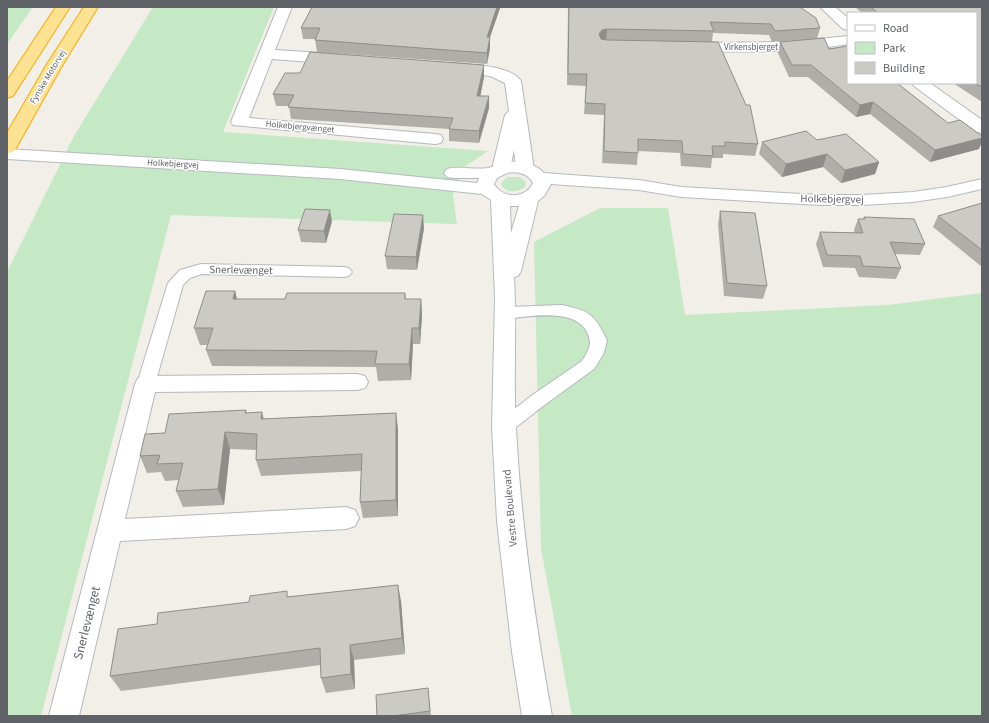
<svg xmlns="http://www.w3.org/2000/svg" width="989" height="723" font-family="'Source Sans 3',sans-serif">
<rect width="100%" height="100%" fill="#f1efe8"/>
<!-- green -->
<path fill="#c5e8c5" d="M7 7H33L7 44Z
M153 7H274L223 132 488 151 463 168 453 195 457 224 171 215 41 716H7V272L74 136Z
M507 177H520L525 181 526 186C519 193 504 194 501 183Z
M600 208H668L685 315 888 305 982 293V716H572L541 548 534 242Z"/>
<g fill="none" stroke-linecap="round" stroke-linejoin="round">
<defs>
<path id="lane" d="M201 264 344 267 349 268 352 272 349 276 344 277 202 274 190 278 183 285 155 384 152 389 146 390 140 389 137 384 168 283 180 270Z
M562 305C590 311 594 314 607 340L604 353 594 369 543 406 510 432 504 434 498 432 495 427 498 422 531 396 582 361C589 350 593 344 587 332 574 307 528 317 505 319L499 317 497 313 499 309 505 307Z"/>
<path id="street" d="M278 7H292L275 50 338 54 343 56 346 59 343 62 338 64 272 59 249 118 435 134 441 135 443 139 441 143 435 144 233 125 231 122Z
M820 7H835L848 18V30L843 29Z
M848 36V44C796 53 744 52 692 51L687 50 685 47 687 44 692 43 790 42Z
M454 63C472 65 510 65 521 81L534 169 531 173 525 174 519 173 516 169 514 150 510 169 507 173 501 174 495 173 492 169 505 115 509 111 505 83 490 76 449 71 446 68 449 65Z
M912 83H930L982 120V133L976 132 914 86Z
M357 374 365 376 368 382 365 388 357 390 155 392 125 519 346 507 355 510 359 518 355 526 346 529 120 541 79 716H49L135 384 138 378 146 376Z"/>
<path id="secondary" d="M7 149 340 169 477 183 479 178H453L447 177 444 173 447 169C460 166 474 170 488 168 495 166 502 162 509 162 521 161 536 164 544 173L639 180 681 187 820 195H862L913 192 947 187 982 179V189L947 197 913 202 862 205H820L681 197 639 190 551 184 545 195 538 201 521 271 518 276 514 277C517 327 513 378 516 428 521 525 535 621 552 716H522L512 652 497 521 492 427 495 298 491 200 482 194 340 179 7 159ZM507 173C517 171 528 173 533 183 526 199 503 199 494 184L497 178ZM510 206H519L511 233Z"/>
<path id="highway" d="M56 7H70L13 96 7 98V81Z
M84 7H98L63 64 16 148 13 152 7 153V133L47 64Z"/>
</defs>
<!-- lane casing -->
<use href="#lane" stroke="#b5b8bc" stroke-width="2"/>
<!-- street casing -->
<use href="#street" stroke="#b5b8bc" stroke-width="2"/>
<!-- secondary casing -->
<use href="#secondary" stroke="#b6babf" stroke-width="2"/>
<!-- highway casing -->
<use href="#highway" stroke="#f9ab00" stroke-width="2"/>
<!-- lane -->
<use href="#lane" fill="#fff" fill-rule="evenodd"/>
<!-- street -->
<use href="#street" fill="#fff" fill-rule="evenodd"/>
<!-- secondary -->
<use href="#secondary" fill="#fff" fill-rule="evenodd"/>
<!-- highway -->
<use href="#highway" fill="#fde293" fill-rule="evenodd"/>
</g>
<!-- wall -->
<path fill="#afaea9" d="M497 7H500V8L490 37V48L487 64 317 52 315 39H303L301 28Z
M568 7H800L820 28 817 39 829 49 979 149 930 162 870 114 856 117 808 77H789L778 53 780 42 799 40 772 42 769 35 713 33 712 41 758 144 755 156 723 154V158H712L711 168 681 166 680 153 638 151 637 165 602 163 604 115 584 114 586 86 567 85Z
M855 7H982V102L953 83H976V13H862Z
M484 65V77L480 96H489V108L479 143 449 141V129L291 119 289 106H276L273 94Z
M817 140 879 162 875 174 841 183 823 167 782 177 759 154 762 142Z
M982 203V267L933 227 938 216Z
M720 211 767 286 763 299 724 296 718 224Z
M864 217 925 244 920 255 895 254 901 268 896 279 859 277 855 268 823 267 816 244 820 232 855 233 854 230 858 219H863Z
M332 221 326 243 301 242 298 230Z
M424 228 417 270 387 269 385 256Z
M235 291 237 299H285L405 293 406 299H421L422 315 420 344H413L411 380 378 381 376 367 212 366 206 350 208 345H200L194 328Z
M246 410 247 413 264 419 396 413 398 430V516L363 518 360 502 361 471 261 476 256 460V450L230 449 224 505 183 507 176 491 179 480 165 481 161 472 147 473 140 456 165 433Z
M289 597 401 601 405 654 354 660 355 689 326 693 321 678V665L121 691 110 676 249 602Z
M428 688 431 716H377Z"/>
<!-- shaded-wall -->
<path fill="#8f8d8a" d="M497 7H500V8L490 37V48L487 64V37Z
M607 29 606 40 601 42 599 34 602 30Z
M484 65V77L478 108 477 96Z
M489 96V108L479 143V131Z
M873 102 870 114 856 117 860 105Z
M982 138V142L979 149 930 162 935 150Z
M827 154 823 167 782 177 786 164Z
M879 162 875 174 841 183 845 170Z
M330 210 332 221 326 243 324 231Z
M423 215 424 228 417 270 416 257Z
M235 291 239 308 233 299Z
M421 299 422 315 420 344 419 328Z
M412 328 413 344 411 380 409 364Z
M262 412 266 429 261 419Z
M396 413 398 430V516L396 500Z
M225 432 230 449 224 505 218 489Z
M398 585 401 601 405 654 402 638Z
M350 645 354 660 355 689 351 674Z"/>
<!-- building -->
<path fill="#cccac5" stroke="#8f8d8a" d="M312 7H497L487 37H490L487 53 315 40 320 28H301Z
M569 7H800L816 18 820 28 775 31 771 24 710 22 714 31 607 29 602 30 599 34 601 39 607 40 718 42 746 105H750L758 144 725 142V146H712L713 156 683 154 682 141 638 139V153L604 151 605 104 585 103 587 74H568Z
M871 7H982V87L975 83H976V13H878Z
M824 38 829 49 848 46V83H897L948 123 960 120 982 136V138L935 150 873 102 860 105 811 65H792L780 42Z
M310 52 484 65 477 96H489L479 131 449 129 453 118 288 107 294 95 273 94 285 73H300Z
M806 131 817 140 846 134 879 162 845 170 827 154 786 164 762 142Z
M982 203V250L938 216Z
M305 209 330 210 324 231 298 230Z
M720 211 755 213 767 286 727 283Z
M394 214 423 215 416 257 385 256Z
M864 217 914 219 925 244 890 242 901 268 863 266 860 256 827 255 820 232 863 233 858 219H865Z
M206 291H235L233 299H285L287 293H405V299H421L419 328H412L409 364H375L377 351 206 350 213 328H194Z
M246 410 245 413 262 412 261 419 396 413V500L360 502 362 454 256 460 257 434 225 432 218 489 176 491 183 463 157 464 160 455 140 456 145 434 165 433 169 414Z
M398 585 402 638 350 645 351 674 321 678 320 648 110 676 118 629 157 624 158 613 249 602 250 596 287 591V597Z
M428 688 430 711 393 716H377L376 695Z"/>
<g text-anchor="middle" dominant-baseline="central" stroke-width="3" stroke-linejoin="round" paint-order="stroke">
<!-- far-street labels -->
<g font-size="9" fill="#5f6368" stroke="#fff">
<text x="751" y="47">Virkensbjerget</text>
<text transform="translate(48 77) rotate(-59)">Fynske Motorvej</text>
<text transform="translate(300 127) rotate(5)">Holkebjergvænget</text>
<text transform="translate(173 164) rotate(3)">Holkebjergvej</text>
</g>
<!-- street labels -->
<g font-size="11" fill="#5f6368" stroke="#fff">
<text transform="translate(832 199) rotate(1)">Holkebjergvej</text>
<text transform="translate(241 270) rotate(1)">Snerlevænget</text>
<text transform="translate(510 508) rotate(-95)">Vestre Boulevard</text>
</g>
<!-- near-street labels -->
<g font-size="13" fill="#5f6368" stroke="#fff">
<text transform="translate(87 623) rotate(-76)">Snerlevænget</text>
</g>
</g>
<!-- border -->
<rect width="989" height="723" fill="none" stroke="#5f6368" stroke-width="16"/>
<!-- legend -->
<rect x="847" y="12" width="130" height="72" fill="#ffffff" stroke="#bfc1c3"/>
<rect x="855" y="25" width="20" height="6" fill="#ffffff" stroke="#bfc1c3"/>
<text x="883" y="32" font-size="12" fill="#5f6368">Road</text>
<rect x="855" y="42" width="20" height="12" fill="#c5e8c5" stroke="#bfc1c3"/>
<text x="883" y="52" font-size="12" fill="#5f6368">Park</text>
<rect x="855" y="62" width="20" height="12" fill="#cccac5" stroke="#bfc1c3"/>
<text x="883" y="72" font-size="12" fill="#5f6368">Building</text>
</svg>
